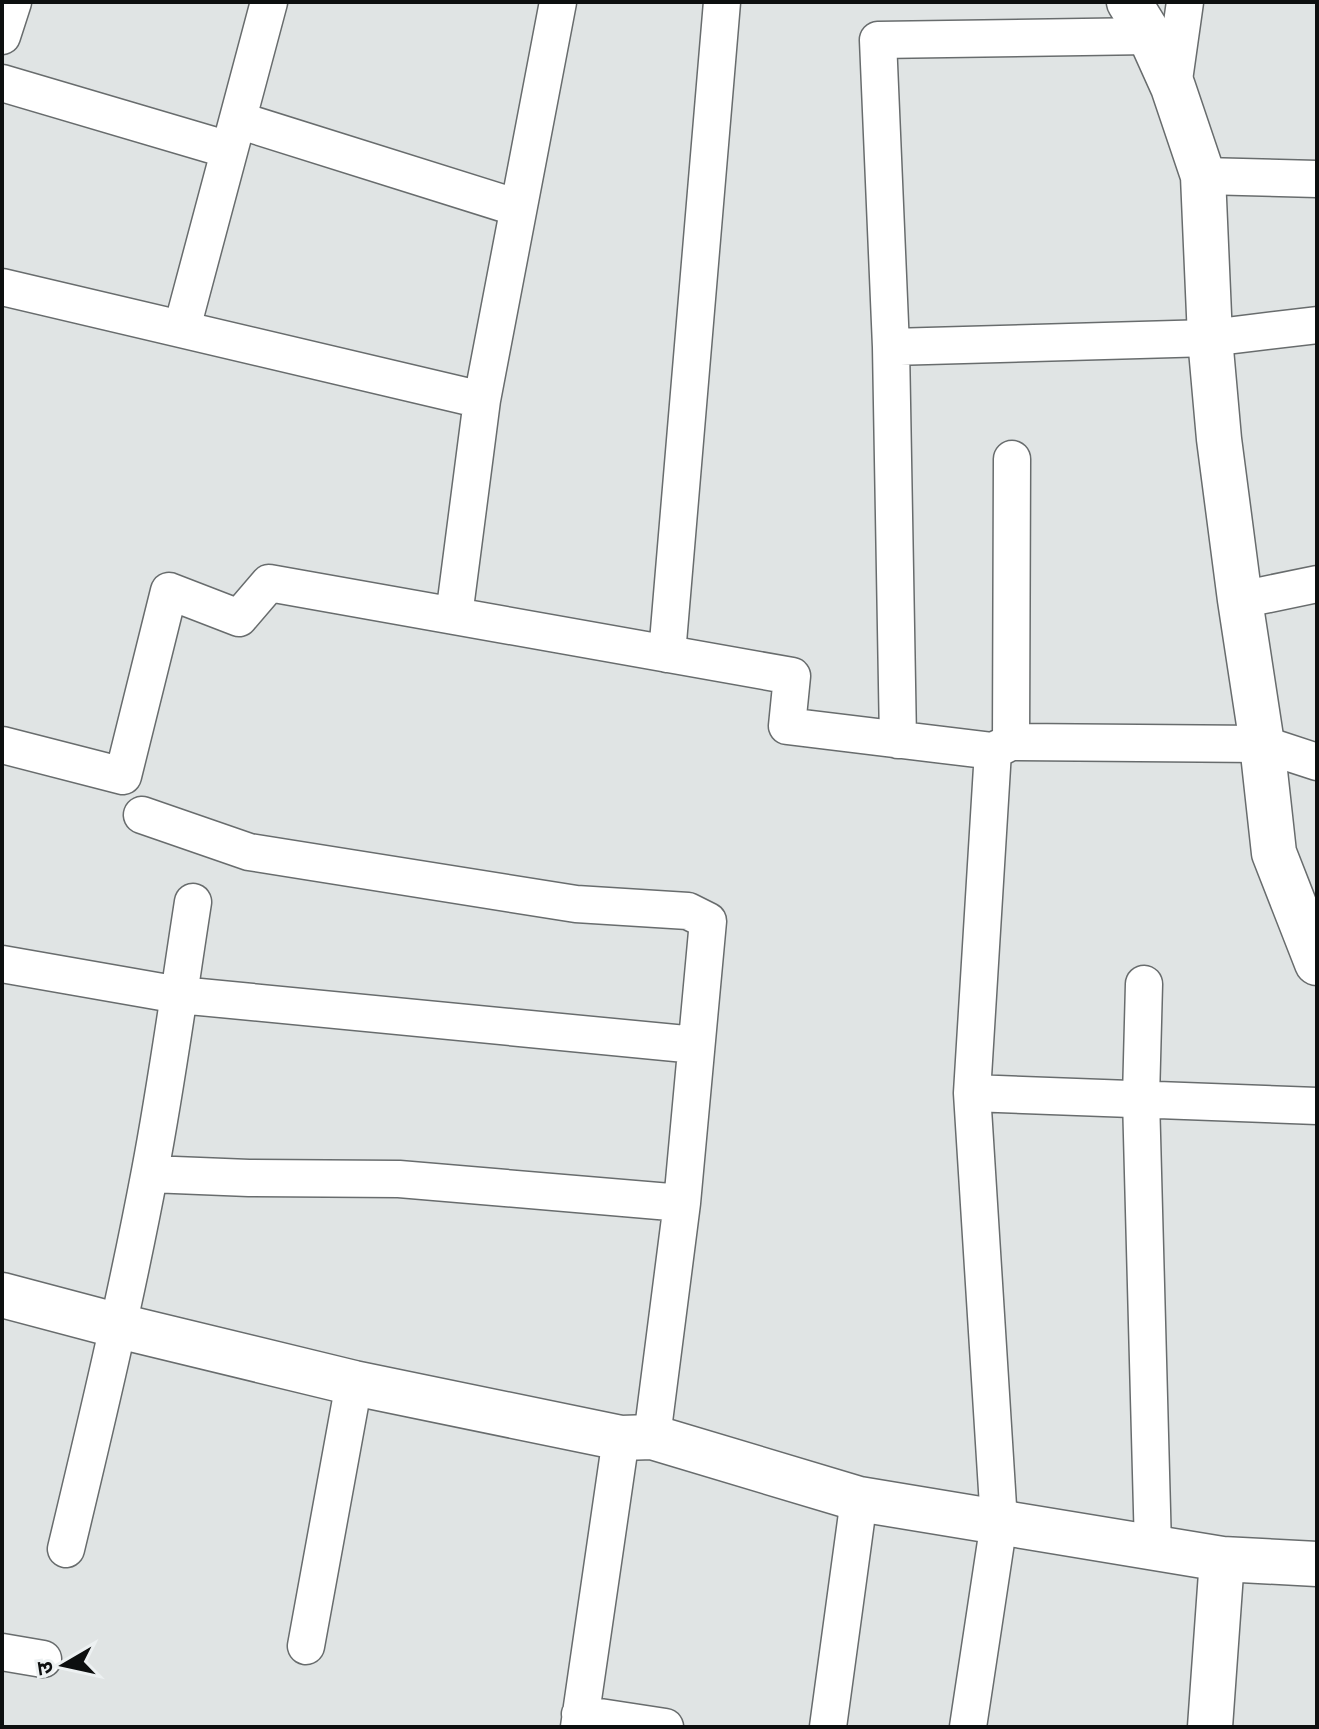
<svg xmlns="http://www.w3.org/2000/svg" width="1319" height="1729" font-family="Ubuntu,'Noto Sans Devanagari',sans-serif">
<rect width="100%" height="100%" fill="#e0e4e4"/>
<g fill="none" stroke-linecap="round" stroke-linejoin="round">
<defs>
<path id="minor" d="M2 36 13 2
M2 83 229 150
M1173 87 1185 2
M238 120 518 208
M1203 176 1317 179
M2 287 482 400
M182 328 269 2
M891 347 1210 338 1317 325
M1240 600 1317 584
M454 616 482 400 558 2
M667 654 722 2
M898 740 891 347 878 40 1150 36
M1011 742 1012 459
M2 745 123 776 169 591 239 618 269 583 792 676 787 726 993 751
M1317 762 1262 744 1011 742 993 751 972 1093 1317 1106
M142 815 249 852 576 904 688 911 708 921 682 1203 652 1437
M2 964 179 995 696 1045
M1144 984 1141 1098 1153 1548
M150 1174 249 1178 399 1179 682 1203
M66 1549C96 1424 126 1298 150 1171 167 1082 179 992 193 902
M306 1646 354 1383
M2 1652 43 1659
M580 1714 665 1727
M579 1727 621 1438
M828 1727 859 1499
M968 1727 999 1522 972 1093"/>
<path id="tertiary" d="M1129 2 1150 36 1173 87 1203 176 1210 338 1219 439 1240 600 1262 744 1274 853 1317 963
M2 1295 119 1326 354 1383 621 1438 652 1437 859 1499 1222 1559 1317 1564
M1210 1727 1222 1559"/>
</defs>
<!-- minor casing -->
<use href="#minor" stroke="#686c6d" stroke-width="39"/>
<!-- tertiary casing -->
<use href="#tertiary" stroke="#686c6d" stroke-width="47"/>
<!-- minor -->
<use href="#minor" stroke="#fff" stroke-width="36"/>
<!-- tertiary -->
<use href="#tertiary" stroke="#fff" stroke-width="44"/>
</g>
<!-- border -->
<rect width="1319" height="1729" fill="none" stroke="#0d0f0f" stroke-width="8"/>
<!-- north arrow -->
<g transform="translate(64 1665) rotate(261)" stroke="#edf1f2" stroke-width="6" paint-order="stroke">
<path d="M0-6L14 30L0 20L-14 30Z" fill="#0d0f0f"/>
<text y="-12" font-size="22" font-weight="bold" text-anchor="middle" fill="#0d0f0f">उ</text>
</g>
</svg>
